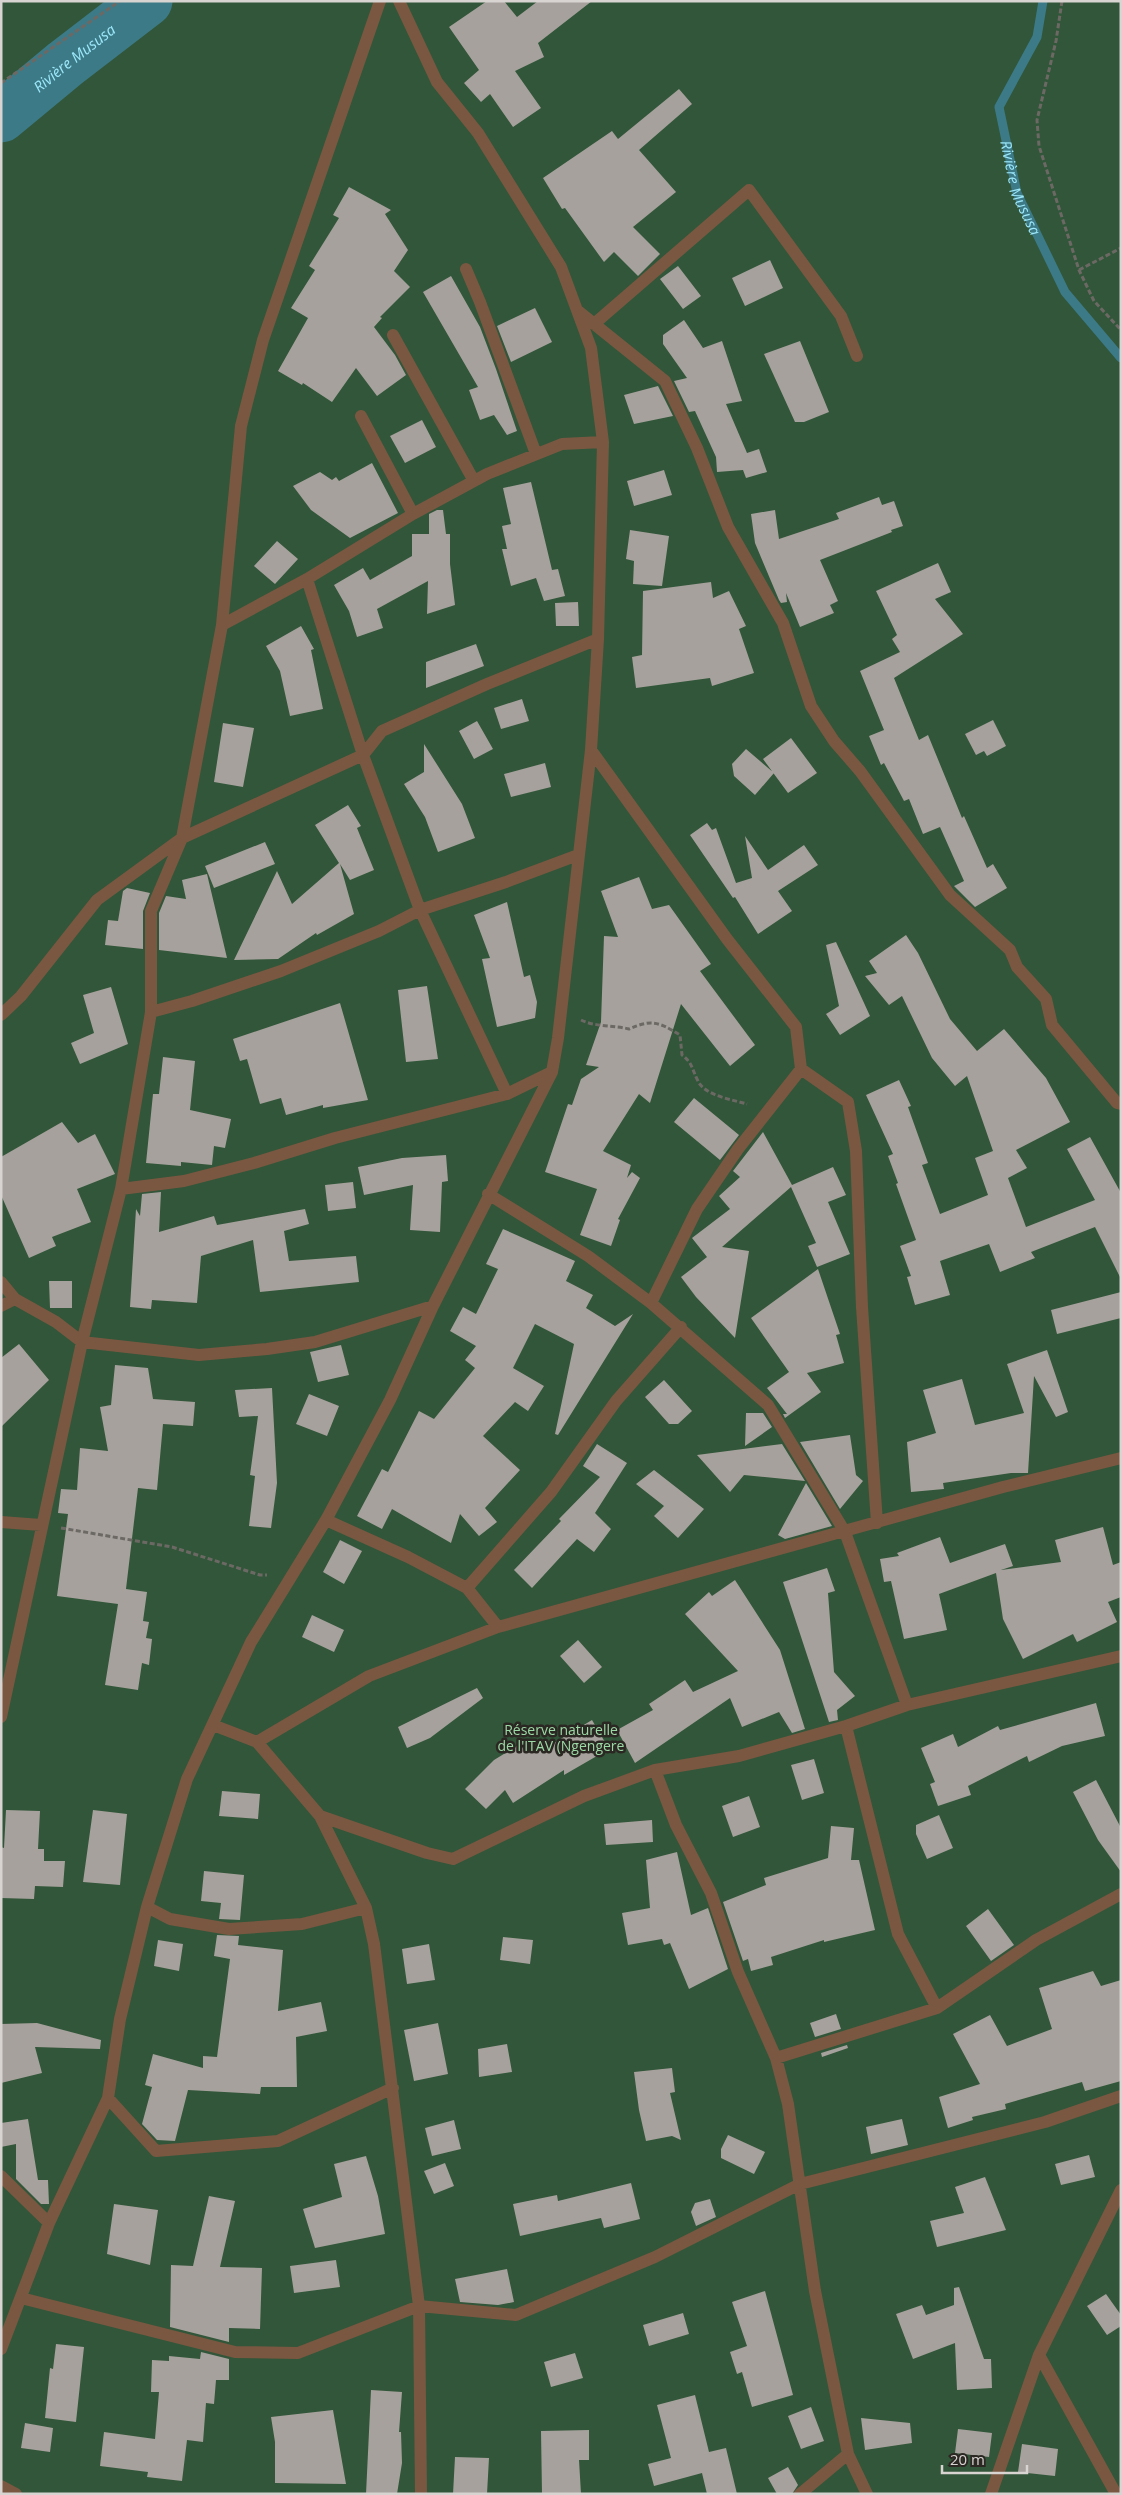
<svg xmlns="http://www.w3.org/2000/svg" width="1122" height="2495" font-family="'Open Sans',sans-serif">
<rect width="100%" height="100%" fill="#2b2723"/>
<!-- green -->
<path fill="#325639" d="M1 1H1121V2494H1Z"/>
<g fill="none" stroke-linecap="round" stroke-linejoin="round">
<!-- stream -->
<path stroke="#3c7a87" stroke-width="9" id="s1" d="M1043 1 1037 37 999 107 1017 193 1065 292 1121 358"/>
<!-- river -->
<path stroke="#3c7a87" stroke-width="51" id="s2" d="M1 117 65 64 147 1"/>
</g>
<!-- building -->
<path fill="#a6a19c" d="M487 1H504L517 17 538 1H592L538 43 544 57 515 71 541 108 513 127 490 94 481 102 464 83 479 70 449 27Z
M679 89 692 104 639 150 676 192 633 227 660 254 638 276 614 252 604 262 565 208 562 209 543 178 612 131 618 139Z
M349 187 391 210 385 214 408 250 394 271 410 287 380 317 382 318 374 327 395 355 406 375 377 396 356 368 332 402 303 383 302 385 278 371 308 318 291 308 315 270 309 266 339 218 333 215Z
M770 260 783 288 745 306 732 278Z
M678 266 701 296 683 309 660 279Z
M451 276 480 327 496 369 517 431 507 435 494 415 480 420 469 390 478 387 423 292Z
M535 308 552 342 511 362 497 326Z
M684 320 703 348 722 341 742 401 726 404 747 453 759 449 767 472 746 478 743 470 717 472 716 457 695 411 689 412 674 381 687 378 663 344V335Z
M800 341 829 412 804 422H795L764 354Z
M658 386 673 416 634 424 624 395Z
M422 420 436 447 405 463 390 436Z
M372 463 398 513 350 538 311 510 293 486 320 472 332 480 336 477 339 481Z
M664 470 672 495 634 506 627 481Z
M531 482 552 570 558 569 565 596 544 601 536 578 511 586 502 549H507L502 526 511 524 503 488Z
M879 497 882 505 894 501 903 526 891 530 892 532 820 560 838 601 830 605 834 613 800 627 786 593 787 602 781 603 779 600 755 543 751 514 775 510 779 539 839 519 836 513Z
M437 510H443L446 534H450V564L455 605 427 614 428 581 377 609 383 628 357 637 349 611 334 585 363 568 370 580 412 556V534H429V514Z
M630 530 669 536 662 586 633 584 634 561 626 559Z
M277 541 298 559 275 584 254 566Z
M938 563 951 592 935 599 963 634 894 678 919 740 928 735 962 818 964 816 987 868 993 864 1007 888 975 907 954 886 964 881 940 827 923 834 909 799 904 801 884 763 881 765 869 736 884 730 860 671 900 652 892 639 897 635 876 591Z
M711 582 713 598 729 591 746 626 739 629 754 673 712 686 710 678 636 688 632 657 642 655 643 591Z
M578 602 579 626H556L555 603Z
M301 626 314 649 311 650 323 709 290 716 280 671 266 646Z
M476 644 484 666 426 688V662Z
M522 699 529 721 501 729 494 708Z
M993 720 1006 746 987 756 984 751 976 755 965 734Z
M477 721 493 749 474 759 459 731Z
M223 723 254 728 243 787 214 782Z
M791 738 817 773 788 793 763 759Z
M424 744 462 804 475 838 438 852 425 817 404 784 424 772Z
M746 749 774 773 755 795 734 776 732 764Z
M545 763 551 787 511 797 504 774Z
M348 805 361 826 357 828 374 870 350 880 340 864 354 914 317 935 316 933 278 959 234 960 277 871 292 904 339 863 315 825Z
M707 823 712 830 716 828 736 883 752 878 745 836 768 870 804 845 818 865 778 891 792 911 758 934 735 897 733 898 690 835Z
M265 842 275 864 214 888 205 866Z
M207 874 227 958 159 950V913L166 896 186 899 182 880Z
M639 877 652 909 669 905 711 964 700 971 755 1045 730 1066 681 1004 650 1103 639 1094 603 1151 631 1165 627 1178 632 1172 640 1178 618 1219 620 1220 611 1246 580 1235 597 1189 545 1172 568 1104 572 1105 581 1079 599 1067 586 1065 601 1022 604 936 618 937 601 891Z
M127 888 150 893 143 911V949L105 945 108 920 118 921 123 891Z
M507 902 524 977 530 975 537 1002 535 1018 497 1027 482 959 490 958 474 915Z
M906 935 918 953 950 1019 977 1051 1004 1029 1046 1078 1070 1122 1016 1150 1027 1168 1008 1178 1026 1227 1095 1200 1067 1149 1090 1137 1121 1193V1279L1095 1227 1031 1252 1035 1258 1000 1272 989 1244 940 1261 950 1295 915 1305 907 1277 911 1276 900 1246 916 1240 896 1184 898 1183 888 1156 893 1154 866 1095 899 1080 911 1106 908 1107 928 1163 922 1165 940 1214 988 1195 975 1158 993 1151 967 1076 955 1086 932 1058 902 996 889 1005 865 976 877 973 869 961Z
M836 942 870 1016 840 1035 826 1014 839 1006 826 945Z
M427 986 438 1059 406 1062 398 990Z
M111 987 128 1044 80 1064 71 1043 94 1033 83 995Z
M340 1003 368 1100 323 1108V1105L286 1115 281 1098 260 1104 247 1059 240 1061 233 1039Z
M163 1057 195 1061 190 1110 231 1119 225 1148 214 1146 212 1165 181 1162V1166L146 1163 153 1094H159Z
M694 1098 739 1135 720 1160 674 1122Z
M62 1122 78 1143 95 1134 115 1174 77 1189 91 1222 52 1237 56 1246 29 1258 1 1195V1157Z
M763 1132 792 1185 833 1167 846 1195 828 1202 850 1254 817 1267 808 1246 816 1243 791 1187 722 1247 749 1251 735 1338 696 1297 681 1277 707 1257 692 1238 730 1209 719 1196 740 1177 733 1171Z
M446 1155 448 1181 442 1182 440 1232 410 1230 413 1185 364 1195 358 1167 402 1158Z
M353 1182 356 1208 328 1211 325 1185Z
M161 1192 159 1232 214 1216 217 1225 305 1209 309 1224 284 1231 289 1261 356 1256 359 1282 260 1292 253 1240 201 1256 197 1303 152 1300 151 1309 130 1307 136 1209 140 1216 142 1194Z
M503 1229 575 1261 566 1281 593 1295 586 1308 615 1326 633 1314 558 1435 555 1434 574 1344 535 1324 513 1368 544 1386 528 1411 515 1402 483 1436 520 1470 485 1508 497 1522 479 1536 460 1514 451 1543 392 1509 382 1529 357 1516 382 1469 388 1472 419 1411 434 1419 475 1368 465 1360 476 1346 450 1331 463 1307 476 1314 498 1269 486 1264Z
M818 1269 840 1334 836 1335 844 1363 807 1373 821 1392 785 1418 783 1414H787L767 1388 789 1372 751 1318Z
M49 1281H72V1308H50Z
M1121 1292V1318L1057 1334 1051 1310Z
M19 1344 49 1380 1 1427V1358Z
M341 1345 349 1375 318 1382 310 1352Z
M1047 1350 1068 1412 1056 1417 1034 1376 1028 1473H1011L943 1483 944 1489 911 1492 907 1442 936 1433 923 1390 962 1379 975 1425 1024 1413 1007 1364Z
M115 1365 148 1368 153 1399 195 1402 193 1426 163 1424 157 1490 138 1488 126 1589 147 1592 143 1621 149 1622 146 1638 152 1639 149 1665 142 1663 138 1690 105 1685 118 1604 57 1596 68 1514 58 1513 61 1489 77 1490 80 1448 108 1451 100 1407 111 1405Z
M664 1380 692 1411 678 1424H669L645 1397Z
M272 1388 277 1483 271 1528 249 1526 255 1476 250 1475 258 1416 239 1417 235 1390Z
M309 1394 339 1406 327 1436 296 1424Z
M746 1413H763L772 1427 745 1446Z
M850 1435 856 1475 863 1481 840 1509 800 1442Z
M597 1444 627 1463 595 1513 611 1529 594 1552 577 1539 532 1588 514 1570 561 1521 559 1519 600 1477 583 1466Z
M782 1444 805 1481 744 1475 730 1492 697 1455Z
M654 1470 704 1509 678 1538 654 1516 664 1506 636 1484Z
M806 1483 832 1526 785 1539 778 1535Z
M1103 1527 1113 1565 1121 1562V1597L1108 1602 1117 1622 1077 1642 1073 1634 1023 1659 1003 1619 996 1573 939 1594 947 1630 904 1639 891 1581 884 1582 880 1559 899 1556 897 1553 940 1537 950 1563 1005 1544 1013 1566 1001 1570 1061 1562 1055 1540Z
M340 1540 362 1551 344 1584 323 1572Z
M827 1568 835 1591 828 1593 834 1672 855 1696 837 1710 838 1720 829 1722 783 1582Z
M735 1580 780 1650 805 1729 792 1733 779 1712 742 1727 730 1698 635 1763 617 1730 653 1710 649 1704 685 1680 693 1692 738 1671 685 1614 709 1592 712 1596Z
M312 1615 344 1630 334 1652 302 1637Z
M578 1640 602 1667 584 1683 560 1656Z
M477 1688 483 1698 430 1738 407 1748 398 1727Z
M1096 1703 1105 1736 1062 1746 1029 1762 1027 1756 968 1786 971 1795 938 1806 930 1784 935 1782 921 1748 953 1734 958 1747 998 1726 1000 1730Z
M592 1720 609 1749 564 1775V1770L513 1803 505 1790 486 1809 465 1789 494 1760 520 1744 526 1753 546 1741 549 1746Z
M814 1759 824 1793 802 1800 791 1765Z
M1096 1780 1121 1828V1872L1098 1840 1073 1792Z
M222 1791 260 1794 258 1819 219 1816Z
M749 1796 760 1827 733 1837 722 1806Z
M6 1810 40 1811 38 1849H44V1861H65L63 1887 35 1886 34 1899 1 1898V1847L4 1848Z
M93 1810 127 1814 120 1885 83 1882Z
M939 1815 953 1848 927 1859 916 1834V1825Z
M652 1820 653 1842 606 1845 604 1824Z
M831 1826 854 1828 851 1860H859L875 1930 824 1942V1940L771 1957 773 1965 751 1971 748 1959 743 1961 723 1902 766 1885 764 1878 828 1858Z
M677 1852 691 1915 708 1908 728 1969 689 1989 670 1943 664 1945 662 1939 628 1945 622 1913 650 1908 646 1860Z
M204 1871 244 1875 240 1920 219 1919 221 1903 201 1901Z
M988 1909 1014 1945 991 1961 966 1926Z
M217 1935 239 1936 238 1945 283 1950 278 2011 321 2002 327 2031 296 2037 297 2087H261L260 2094 188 2090 175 2141 157 2140 142 2124 152 2087 145 2085 153 2054 203 2068V2056L217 2057 230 1959 214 1956Z
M503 1937 533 1940 530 1964 500 1960Z
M158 1940 183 1944 179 1971 154 1966Z
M429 1944 435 1980 407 1984 402 1949Z
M1093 1971 1101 1986 1121 1980V2081L1085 2091 1082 2082 1005 2104 1006 2109 972 2117 973 2120 948 2128 939 2097 980 2084 953 2034 990 2015 1007 2046 1052 2029 1039 1988Z
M836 2014 841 2029 815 2037 810 2023Z
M37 2023 101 2040 100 2049 35 2047 42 2073 1 2083V2024Z
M438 2023 448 2074 414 2081 404 2030Z
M507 2044 512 2072 479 2077 478 2049Z
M847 2045 848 2048 822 2057 821 2053Z
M672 2068 675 2092 670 2093 681 2140 672 2136 646 2141 639 2110 634 2072Z
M28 2119 38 2180H48L49 2204H41L16 2179V2144L1 2147V2123Z
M902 2119 908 2145 871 2154 866 2127Z
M454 2120 461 2149 432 2156 425 2128Z
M728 2135 765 2152 754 2174 721 2158V2149Z
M1089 2155 1095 2177 1061 2185 1055 2164Z
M366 2156 378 2196 385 2234 315 2248 303 2209 342 2197 334 2164Z
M445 2163 454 2186 434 2194 424 2171Z
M985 2177 1006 2230 937 2247 930 2221 964 2213 955 2187Z
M631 2183 640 2219 604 2228 601 2218 520 2236 513 2204 557 2195 558 2201Z
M209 2196 235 2201 220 2267 262 2268 260 2329 229 2328V2342L170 2327 171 2265 193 2266Z
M710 2199 716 2217 696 2226 691 2212 695 2203Z
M114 2204 158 2210 150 2265 107 2254Z
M336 2260 340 2287 294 2293 290 2266Z
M507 2269 514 2302 498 2305 460 2302 455 2279Z
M959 2287 984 2359H991L992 2388 957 2390 955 2343 913 2359 896 2314 922 2305 926 2315 954 2305V2288Z
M765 2291 793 2395 752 2407 742 2372 737 2374 730 2352 747 2346 732 2302Z
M1106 2294 1121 2315V2326L1107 2335 1087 2306Z
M683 2313 689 2334 649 2346 643 2325Z
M56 2344 84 2347 76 2422 45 2418 50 2368 53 2369Z
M201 2352 229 2359V2380H216L214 2404 206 2403 203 2442 187 2440 182 2481 147 2477 148 2472 100 2466 104 2432 155 2439 159 2392H151L152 2360 169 2361V2356L200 2359Z
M575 2353 583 2378 551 2387 544 2362Z
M371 2390 402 2392 399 2432H401L402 2463 397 2494H366Z
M695 2395 709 2452 726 2448 737 2494H707L702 2473 654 2486 648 2464 671 2458 657 2405Z
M811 2407 824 2441 801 2449 788 2416Z
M333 2410 346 2484 275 2483V2442L271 2417Z
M861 2418 910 2423 912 2443 865 2450Z
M25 2423 53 2428 50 2452 21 2448Z
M958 2429 992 2433 989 2457 955 2453Z
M589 2430V2460H579L581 2494H542L541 2431Z
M1022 2444 1058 2449 1055 2476 1018 2472Z
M455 2457 489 2458 487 2494H453Z
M788 2467 798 2485 792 2494H777L768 2478Z"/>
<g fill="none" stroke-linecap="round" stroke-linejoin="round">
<!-- path -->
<path stroke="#6c6965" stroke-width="3" stroke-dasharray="5 2.5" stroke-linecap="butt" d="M1062 1 1056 41 1037 120 1039 146 1079 270 1094 301 1121 330
M1 83 120 1
M1079 270 1121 248
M581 1020C595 1027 614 1025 629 1029 652 1019 659 1022 680 1035L682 1055C693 1063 692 1070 698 1081 705 1096 734 1100 747 1104
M61 1528 172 1547 260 1575H267"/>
<!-- minor -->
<path stroke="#7a5741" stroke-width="12" d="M466 269 480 302 536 454
M578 311 665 381 697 448 728 527 783 623 811 706 834 741 860 771 950 895 1010 950 1017 967 1046 999 1052 1025 1117 1103 1121 1104
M594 324 749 190 841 316 857 356
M393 335 474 481
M361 416 413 514
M307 579 363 755 420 910 507 1094
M222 625 307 579 413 514 487 474 562 444 603 442
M591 750 727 939 796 1027 801 1069 848 1102 856 1151 862 1307 877 1523
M151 1012 192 1001 281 971 379 931 420 910 506 882 578 855
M1 1015 21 996 97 900 182 838 363 755 382 731 487 684 598 639
M121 1189 184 1181 254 1163 335 1138 507 1094 552 1072
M488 1194 588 1256 651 1303 768 1405 845 1532 907 1705
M1 1282 15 1299 56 1322 82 1342 199 1355 267 1349 315 1342 433 1306
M651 1303 697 1209 738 1149 801 1069
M1 1306 15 1299
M326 1520 408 1557 467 1588 498 1627
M1 1522 41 1525
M467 1588 551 1492 616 1401 681 1327
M1 1717 82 1342 121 1189 151 1012V911L182 838 222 625 241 426 263 340 380 1
M213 1725 257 1742 320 1816 366 1908 374 1944 419 2306 421 2494
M846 1726 898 1934 937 2008
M257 1742 369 1676 498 1627 1003 1487 1121 1458
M655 1770 676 1825 711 1893 738 1972 776 2058 788 2104 815 2291 848 2454 867 2494
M320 1816 427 1853 453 1859 584 1796 655 1770 739 1756 846 1726 907 1705 1121 1656
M147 1907 170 1919 229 1929 302 1924 366 1908
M776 2058 937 2008 1036 1940 1121 1894
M108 2098 156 2151 278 2141 393 2088
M1 2176 49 2223
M21 2298 235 2352 298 2353 419 2306 516 2315 655 2257 800 2184 1045 2122 1121 2096
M1 2349 49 2223 108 2098 120 2019 147 1907 187 1779 251 1642 326 1520 390 1400 433 1306 552 1072 558 1038 591 750 598 639 603 442 591 348 561 267 478 133 437 82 399 1
M1039 2355 1116 2494
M1 2486 16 2494
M800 2494 848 2454
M991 2494 1039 2355 1121 2190"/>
</g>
<g text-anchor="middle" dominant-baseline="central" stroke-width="5" stroke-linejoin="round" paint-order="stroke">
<!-- park labels -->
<g font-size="14" fill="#9cdaa5" stroke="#2b2723">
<text x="561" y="1729">Réserve naturelle<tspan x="561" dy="16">de l'ITAV (Ngengere</tspan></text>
</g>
<!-- water labels -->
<g font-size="15" font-style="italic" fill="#9de8fa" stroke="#2b2723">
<text stroke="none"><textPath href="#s2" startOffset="94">Rivière Mususa</textPath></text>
<text stroke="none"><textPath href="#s1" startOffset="200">Rivière Mususa</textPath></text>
</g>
</g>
<!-- border -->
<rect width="1122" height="2495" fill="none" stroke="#d7d4d2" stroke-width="5"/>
<!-- scale -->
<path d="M942 2465v8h85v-8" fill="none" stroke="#d7d4d2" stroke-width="2.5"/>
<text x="950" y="2465" font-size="15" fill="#d7d4d2" stroke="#2b2723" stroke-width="4" paint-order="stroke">20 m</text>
</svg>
